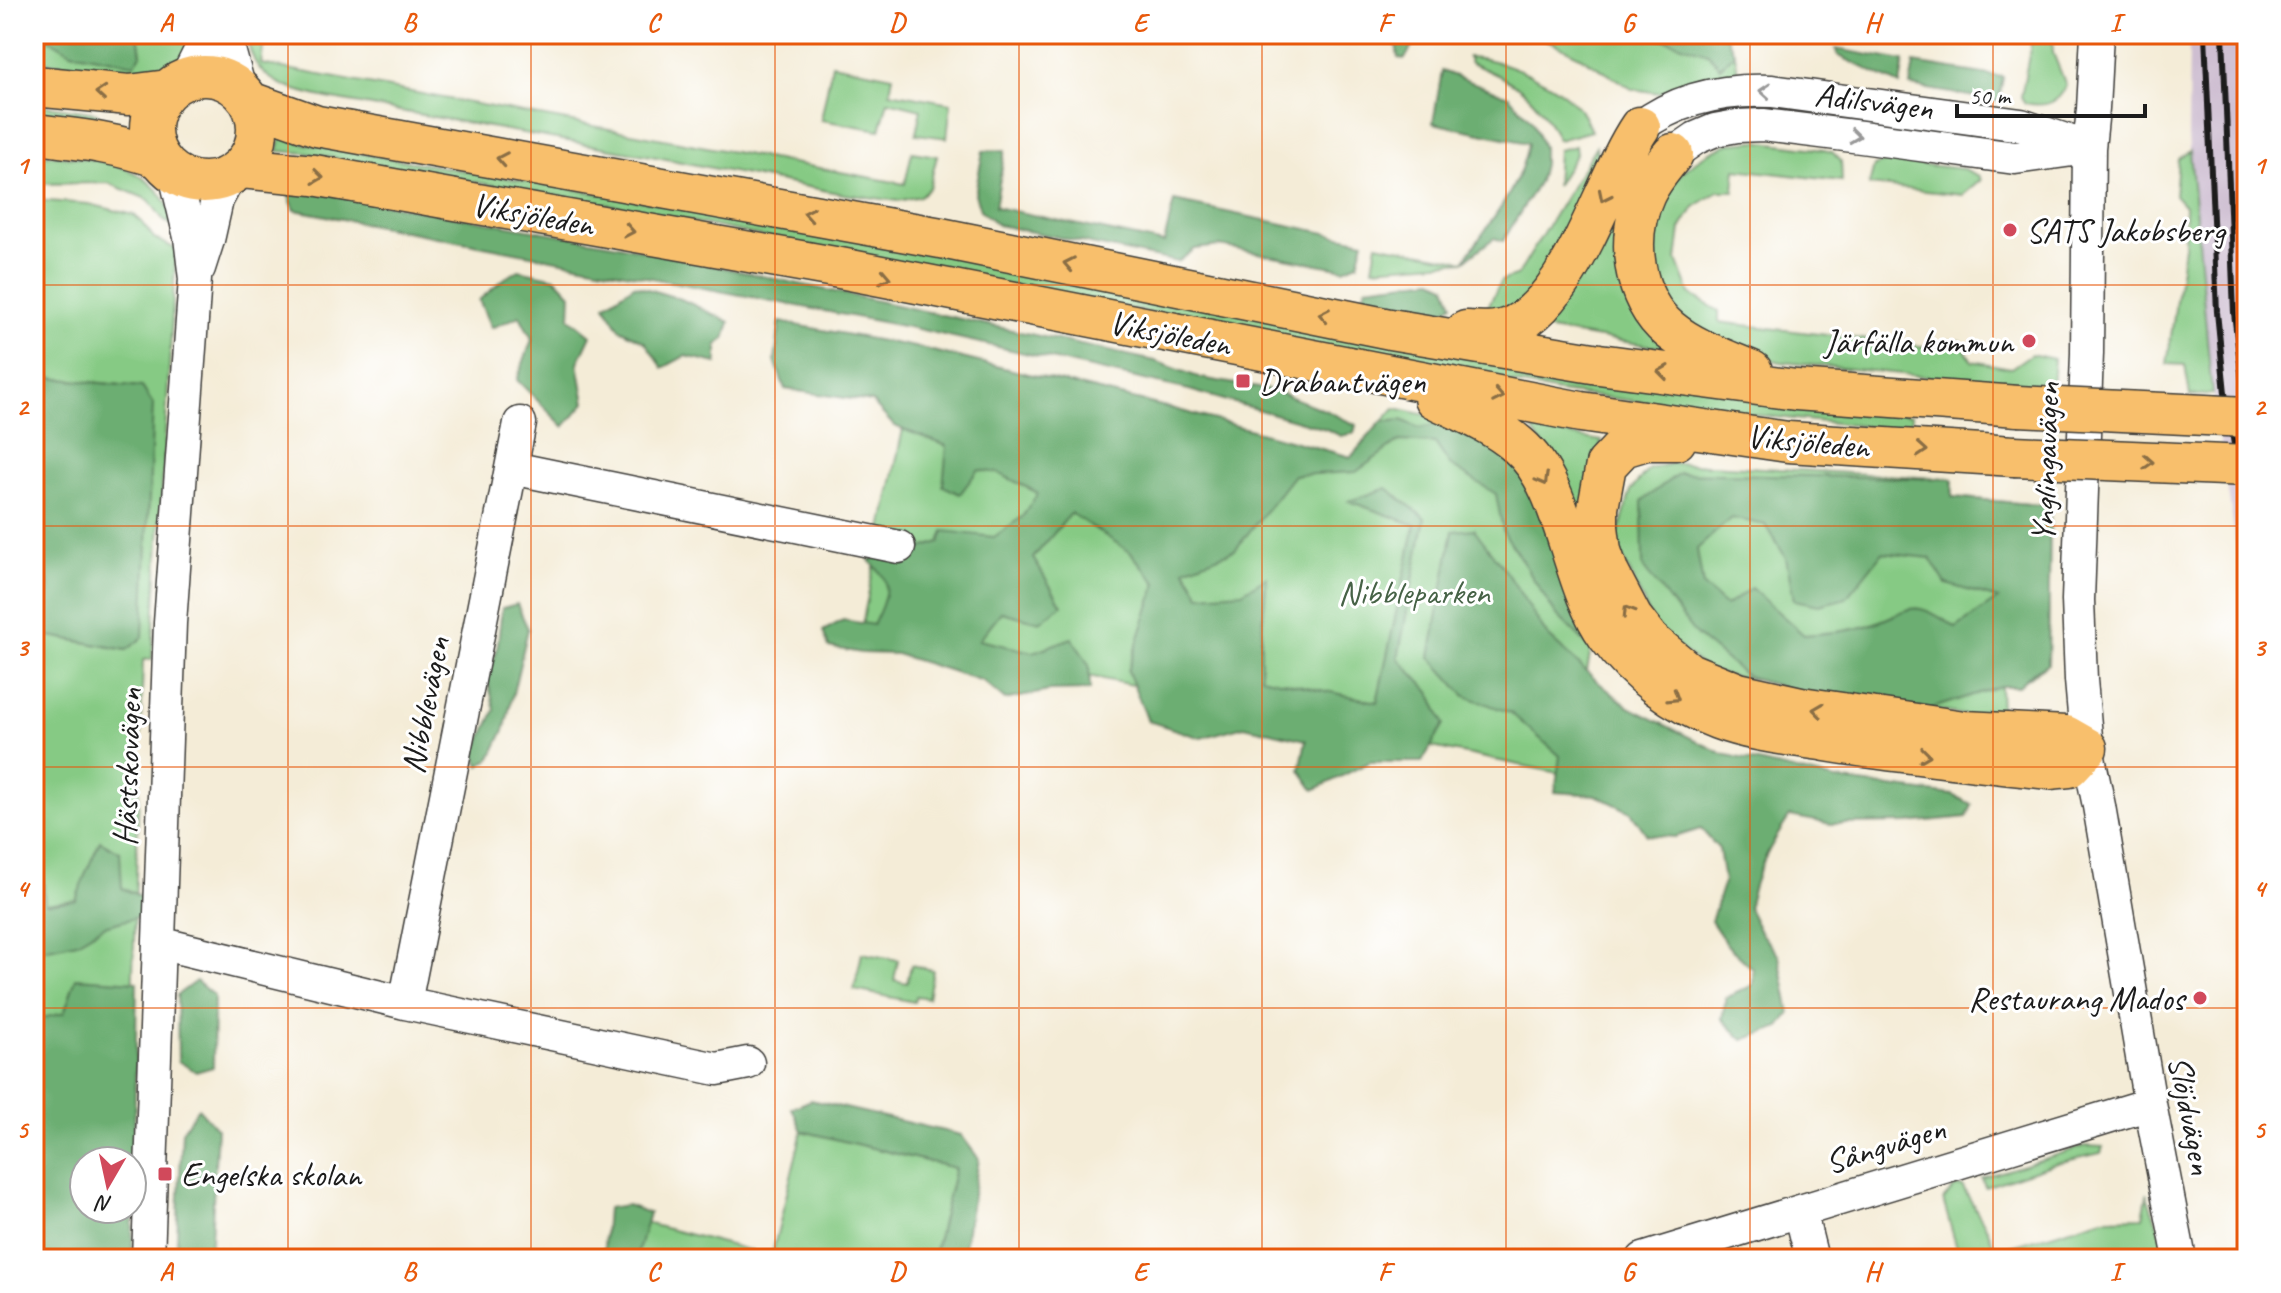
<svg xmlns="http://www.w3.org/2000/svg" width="2281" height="1293" font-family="Caveat,sans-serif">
<rect width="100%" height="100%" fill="#fff"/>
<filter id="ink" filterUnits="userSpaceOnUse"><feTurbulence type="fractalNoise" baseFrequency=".0125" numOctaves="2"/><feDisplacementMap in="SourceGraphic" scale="16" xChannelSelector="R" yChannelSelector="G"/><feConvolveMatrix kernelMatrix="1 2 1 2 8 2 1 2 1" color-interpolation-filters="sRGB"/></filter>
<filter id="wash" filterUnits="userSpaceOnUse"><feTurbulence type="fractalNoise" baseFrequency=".006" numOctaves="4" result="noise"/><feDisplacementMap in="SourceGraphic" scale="32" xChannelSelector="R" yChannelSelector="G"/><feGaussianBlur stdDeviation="1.8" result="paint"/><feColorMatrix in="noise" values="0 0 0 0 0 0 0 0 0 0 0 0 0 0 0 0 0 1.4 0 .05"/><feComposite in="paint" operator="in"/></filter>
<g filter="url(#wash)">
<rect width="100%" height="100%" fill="#f4ecd7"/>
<!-- industrial -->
<path fill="#cebed1" d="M2189 34H2247V614L2203 331 2188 136Z"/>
<!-- green -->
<path fill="#86ca84" stroke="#517350" stroke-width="2" d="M34 34H47V38L141 54 138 34H192L184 61 169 69 145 74 34 61Z
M245 34H265L261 64 905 184 912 152 937 156 929 188 920 196 898 201 843 194 646 155 327 98C303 93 271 86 257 65 251 57 248 43 245 34Z
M1535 34H1725L1735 54 1739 78 1687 84 1659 93 1632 89 1578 55Z
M2033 34H2052L2053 53 2066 85C2059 105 2043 107 2025 103L2021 97Z
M1468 57C1501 58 1559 83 1579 109 1584 115 1588 124 1591 131L1558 140C1536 93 1517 83 1471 63Z
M832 64 893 76 890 92 951 103 947 138 916 134 921 109 888 101 880 130 821 120Z
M34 104 97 113 96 124 34 117Z
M281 136 306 144 1912 415 1911 431 1736 413 1559 392 856 256 622 207 305 153 278 151Z
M1755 141 1824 150 1832 152 1841 161 1842 181 1736 169 1734 191H1719L1694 207 1681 229 1677 260 1690 294 1719 311V322L1944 349 1946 340 1960 341 1972 361 2011 368 2031 354 2054 359 2052 389 1781 362 1759 357 1688 327 1658 284 1652 248 1656 210 1677 177 1695 162 1712 151 1730 143Z
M1575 146 1576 154 1556 186 1558 150Z
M1596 146 1598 161 1591 192 1532 300 1481 320 1501 281 1518 275Z
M2190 151 2212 394 2190 396 2185 365 2167 364 2184 246 2185 206 2175 195 2178 159Z
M34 153C80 159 139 157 166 202 170 209 172 219 175 226L164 221 149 200 108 183 34 184Z
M1889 161 1964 169 1979 176 1981 180 1963 195 1869 185 1874 166Z
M1628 175 1665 348 1536 328Z
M34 200 89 204 134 215 142 222 154 238 176 249 152 659 143 660 127 1161H84V1209L34 1259V633L126 650 141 387 49 378 34 346Z
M1377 244 1464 261 1373 268Z
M920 348 1174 409 1351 457 1395 408 1454 421 1541 507 1591 649 1568 775 861 629Z
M1532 429 1602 441 1585 496 1680 688 1549 456Z
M1674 463 1953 479 1952 497 2050 506 2048 664C2027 676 2025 686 2000 686L2001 714 2000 721 1709 672 1656 629 1616 543 1631 490 1649 469Z
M34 519 37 523 49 590 34 628Z
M862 953 898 960 894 980 907 983 911 965 933 970 928 998 916 996 914 1002 854 990Z
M802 1131 955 1168 933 1259H771Z
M2085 1146 2103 1147 2101 1153 2057 1163 1985 1187 1982 1178Z
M1962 1186 1988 1230 1996 1251 2103 1218 2143 1217 2147 1196 2162 1236 2166 1259H2137V1256L2067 1244 2062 1259H1960L1943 1200 1955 1187Z
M645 1223 753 1251 751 1259H636Z"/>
<!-- forest -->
<path fill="#6cae72" stroke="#446547" stroke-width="2" fill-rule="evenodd" d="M47 34H138L141 55 134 64 71 52 47 38Z
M1395 34H1419L1405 59 1398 58Z
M1647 34H1725L1735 54 1720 67 1708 53Z
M1836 49 1904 61 1900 85 1841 57 1837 54Z
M1914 63 2003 77 1999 101 1910 86Z
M1442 71 1509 96 1532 121 1543 147V164L1539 181 1503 241 1494 238 1464 261C1488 224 1521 188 1528 143L1433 123Z
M1005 150 995 207 1164 243 1174 201 1364 241 1358 263 1344 269 1219 246 1195 249 1178 262 998 225 980 210 975 194 983 151Z
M300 189 619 245 1155 361 1201 378 1276 391 1327 411 1356 425 1354 433 1341 436 1326 429 1189 390 913 328 295 210 289 197Z
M519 270 556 278 571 294 570 318 591 335 578 363 585 403 564 427 517 380 532 339 520 316 491 328 479 300 505 278Z
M1433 279 1446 285 1453 304 1437 316 1362 299 1366 287Z
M634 285 681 299 730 322 725 339 717 345V363L685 356 663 368 645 342 620 329 605 305Z
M780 322 920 348 1174 409 1351 457 1381 422 1402 420 1419 428 1454 421 1521 471 1541 507 1591 649 1555 613 1503 531 1496 494 1450 465 1435 443 1399 441 1356 472 1294 475 1235 550 1185 569 1200 595 1242 592 1267 577 1261 641V677L1377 702 1415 525 1349 501 1387 488 1425 518 1398 658 1430 692 1444 724 1422 762H1370L1314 790 1300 770 1306 740 1244 726 1201 738 1148 721 1128 671 1157 583 1130 552 1071 513 1033 558 1062 605 1040 622 1001 612 979 640 1033 652 1072 638 1089 665 1090 690 1049 691 1005 700 983 681 896 654 861 653 829 647 823 631 843 620 873 625C879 613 888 595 885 581 883 573 874 566 869 560L905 554 940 542 944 531 994 537 1022 517 1038 493 998 473 978 470 960 494 943 486 947 446 894 426 872 402 785 389 775 361Z
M34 346 50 378 142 387 153 404 143 637 127 650 34 633 49 590 37 523 34 519Z
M1679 473 1953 479 1952 497 2050 506 2048 664 2033 672 2018 686H2000L1924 711 1802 694 1745 675 1696 635 1643 567 1642 501ZM1731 518 1766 525 1786 558 1794 600 1819 605 1846 598 1882 553 1930 558 1946 584 1998 599 1956 628C1908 594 1913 612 1866 626 1847 632 1824 633 1804 635L1751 588 1726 606 1703 586 1697 549Z
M1474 529 1508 574 1547 635 1598 682 1629 707 1723 754 1836 780 1953 795 1972 805 1967 817 1907 823 1831 824 1790 816C1769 847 1756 871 1748 908L1760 932 1779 956 1790 1013 1780 1027 1743 1040 1722 1019 1726 998 1753 985V969L1728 946 1711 921 1724 881 1719 849 1701 829 1675 837 1647 835 1631 812 1596 795 1555 792 1560 756 1511 713 1465 696 1430 657 1453 531Z
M517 604 528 629 505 728 491 758 480 766 475 753 495 710 487 678 497 650 502 608Z
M34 841 42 866 45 904 76 900 86 872 100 841 120 852 122 888 142 897V916L104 926 77 942 34 951Z
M76 978 137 982 132 1259H34V1020L64 1013ZM84 1161H132V1209H84Z
M196 981 214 996 213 1067 196 1072 178 1061 177 995Z
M811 1100 961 1135 979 1159 962 1259H933L955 1168 802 1131 792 1108Z
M198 1108 217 1129 210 1259H176L182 1131Z
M627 1205 649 1213 636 1259H603L607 1208Z"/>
</g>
<g filter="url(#ink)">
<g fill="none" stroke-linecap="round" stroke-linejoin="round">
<defs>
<path id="minor" d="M219 34 228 46 240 90
M2097 34 2093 109 2089 148 2087 353 2078 600 2081 680 2087 748 2099 806 2150 1104 2180 1259
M186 79 203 45 213 34
M1640 127C1678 98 1725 89 1772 91L2021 125 2089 148
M1673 154 1696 138 1715 130 1737 126 1763 125 1861 137 2015 158 2080 149
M199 268 208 240 217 200 230 176
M512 468 899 547
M159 943 405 1003 717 1069 748 1063
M405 1003 520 423
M1800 1211 1812 1259
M148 1259 170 623 195 279 190 237 175 174
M1643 1259 2150 1104"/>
<path id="major" d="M151 129a53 53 0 1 1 106 0a53 53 0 1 1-106 0Z
M34 86 129 95 168 90
M250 102 317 126 941 238 1390 329 1599 364 1796 390 2018 406
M34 134C77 139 118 143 159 158
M1673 154C1662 167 1652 179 1645 194 1625 237 1632 299 1670 330 1693 349 1724 359 1752 371
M241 168 314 175 840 268 1581 412 1788 442 2014 456
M1466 331C1478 332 1490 333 1502 330 1570 312 1603 181 1640 127
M1434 398C1463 412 1494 424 1518 445 1567 486 1569 582 1608 636 1636 674 1675 703 1718 719 1752 732 1790 735 1826 741 1900 753 1975 761 2049 769L2069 767 2087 748 2066 736 1964 731 1801 707 1738 693 1689 673 1650 641 1632 618 1609 574 1601 551 1598 527V508L1606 465 1623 447 1646 440H1676"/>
</defs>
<!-- minor casing -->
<use href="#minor" stroke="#3c3b38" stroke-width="35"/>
<!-- major casing -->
<use href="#major" stroke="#3c3b38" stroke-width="43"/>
<!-- minor -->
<use href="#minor" stroke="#fff" stroke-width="32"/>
<!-- major -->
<use href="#major" stroke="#f8bf6c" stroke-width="40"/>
<!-- rail -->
<path stroke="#1c1c1c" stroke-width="6" d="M2205 34 2217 312 2225 393 2247 518
M2223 34 2234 313 2247 421"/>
<defs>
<path id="major-bridge" d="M2018 406 2247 417
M2014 456 2247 466"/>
</defs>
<!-- major-bridge casing -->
<use href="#major-bridge" stroke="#3c3b38" stroke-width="43" stroke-linecap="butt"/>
<!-- major-bridge -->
<use href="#major-bridge" stroke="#f8bf6c" stroke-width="40"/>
</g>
<!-- one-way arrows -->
<defs><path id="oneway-chevron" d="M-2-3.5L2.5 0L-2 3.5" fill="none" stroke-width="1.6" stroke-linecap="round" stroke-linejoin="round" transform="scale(2)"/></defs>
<g stroke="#999">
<use href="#oneway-chevron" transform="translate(1765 91) rotate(-176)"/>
<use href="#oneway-chevron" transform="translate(1855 136) rotate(7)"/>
</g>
<g stroke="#8a6e44">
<use href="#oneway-chevron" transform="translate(101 93) rotate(-175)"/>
<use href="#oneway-chevron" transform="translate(502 159) rotate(-170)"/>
<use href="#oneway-chevron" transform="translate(318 177) rotate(8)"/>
<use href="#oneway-chevron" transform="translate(1604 196) rotate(116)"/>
<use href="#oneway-chevron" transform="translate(809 214) rotate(-170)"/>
<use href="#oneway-chevron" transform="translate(629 231) rotate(10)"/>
<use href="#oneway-chevron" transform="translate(1069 264) rotate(-169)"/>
<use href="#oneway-chevron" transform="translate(885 277) rotate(11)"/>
<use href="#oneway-chevron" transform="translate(1324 315) rotate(-169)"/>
<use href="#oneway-chevron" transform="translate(1663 372) rotate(-172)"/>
<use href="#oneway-chevron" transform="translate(1498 396) rotate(11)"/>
<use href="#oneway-chevron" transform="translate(1922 450) rotate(4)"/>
<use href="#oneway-chevron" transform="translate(2148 462) rotate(3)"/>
<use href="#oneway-chevron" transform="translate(1543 480) rotate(61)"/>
<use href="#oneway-chevron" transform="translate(1628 611) rotate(-122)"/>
<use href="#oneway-chevron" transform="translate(1674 697) rotate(32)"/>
<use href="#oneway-chevron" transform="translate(1818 710) rotate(-172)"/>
<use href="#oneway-chevron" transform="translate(1925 755) rotate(7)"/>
</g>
</g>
<!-- grid -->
<path fill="none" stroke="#e8590c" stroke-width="2" stroke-opacity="0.55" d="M288 34V1259M531 34V1259M775 34V1259M1019 34V1259M1262 34V1259M1506 34V1259M1750 34V1259M1993 34V1259M34 285H2247M34 526H2247M34 767H2247M34 1008H2247"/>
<!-- markers -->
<g fill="#d1495b" stroke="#fff" stroke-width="3">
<circle cx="2010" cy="230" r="8"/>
<circle cx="2029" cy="341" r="8"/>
<rect x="1235" y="373" width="16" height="16" rx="4"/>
<circle cx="2200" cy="998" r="8"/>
<rect x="157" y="1166" width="16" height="16" rx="4"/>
</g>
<g text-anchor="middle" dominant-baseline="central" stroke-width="6" stroke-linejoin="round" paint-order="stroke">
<!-- street labels -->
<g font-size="34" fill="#1c1c1c" stroke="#fff">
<text transform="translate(1874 101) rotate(7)">Adilsvägen</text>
<text transform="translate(533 214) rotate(10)">Viksjöleden</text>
<text transform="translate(1170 333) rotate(11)">Viksjöleden</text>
<text transform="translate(1808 441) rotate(5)">Viksjöleden</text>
<text transform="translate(2045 462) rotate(-88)">Ynglingavägen</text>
<text transform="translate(425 705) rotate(-79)">Nibblevägen</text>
<text transform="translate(127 767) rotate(-88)">Hästskovägen</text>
<text transform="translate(2191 1115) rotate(79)">Slöjdvägen</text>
<text transform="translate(1885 1145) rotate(-17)">Sångvägen</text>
</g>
<!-- poi labels -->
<g font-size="34" fill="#1c1c1c" stroke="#fff" text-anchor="start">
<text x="2026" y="230">SATS Jakobsberg</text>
<text x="2013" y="341" text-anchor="end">Järfälla kommun</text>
<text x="1259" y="381">Drabantvägen</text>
<text x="2184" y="998" text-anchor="end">Restaurang Mados</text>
<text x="181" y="1174">Engelska skolan</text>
</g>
<!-- park labels -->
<g font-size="34" fill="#466246" stroke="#fff">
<text x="1414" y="592">Nibbleparken</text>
</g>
</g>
<!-- margin -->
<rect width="2281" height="1293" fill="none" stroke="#fff" stroke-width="88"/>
<!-- north arrow -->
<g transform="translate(108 1185) rotate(189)"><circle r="38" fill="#ffffff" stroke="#a4a4a4" stroke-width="2"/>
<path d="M0-6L14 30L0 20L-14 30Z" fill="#d1495b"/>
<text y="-12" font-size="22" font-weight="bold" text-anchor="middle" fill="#1c1c1c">N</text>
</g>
<!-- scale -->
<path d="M1957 104v12h188v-12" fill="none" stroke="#1c1c1c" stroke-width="4"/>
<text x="1969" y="104" font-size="24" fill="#1c1c1c" stroke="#ffffff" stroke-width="6" paint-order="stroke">50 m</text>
<rect x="44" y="44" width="2193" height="1205" fill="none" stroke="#e8590c" stroke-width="3"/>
<g font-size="26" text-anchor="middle" font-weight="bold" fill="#e8590c">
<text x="166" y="31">A</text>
<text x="409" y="31">B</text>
<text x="653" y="31">C</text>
<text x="897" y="31">D</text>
<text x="1140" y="31">E</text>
<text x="1384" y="31">F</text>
<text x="1628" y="31">G</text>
<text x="1872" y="31">H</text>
<text x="2115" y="31">I</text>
<text x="22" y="174">1</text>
<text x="2259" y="174">1</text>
<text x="22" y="415">2</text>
<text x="2259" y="415">2</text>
<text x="22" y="656">3</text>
<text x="2259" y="656">3</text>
<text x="22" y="897">4</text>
<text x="2259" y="897">4</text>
<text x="22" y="1138">5</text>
<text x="2259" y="1138">5</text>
<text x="166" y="1280">A</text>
<text x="409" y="1280">B</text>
<text x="653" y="1280">C</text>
<text x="897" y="1280">D</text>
<text x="1140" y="1280">E</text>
<text x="1384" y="1280">F</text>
<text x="1628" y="1280">G</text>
<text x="1872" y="1280">H</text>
<text x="2115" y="1280">I</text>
</g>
</svg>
